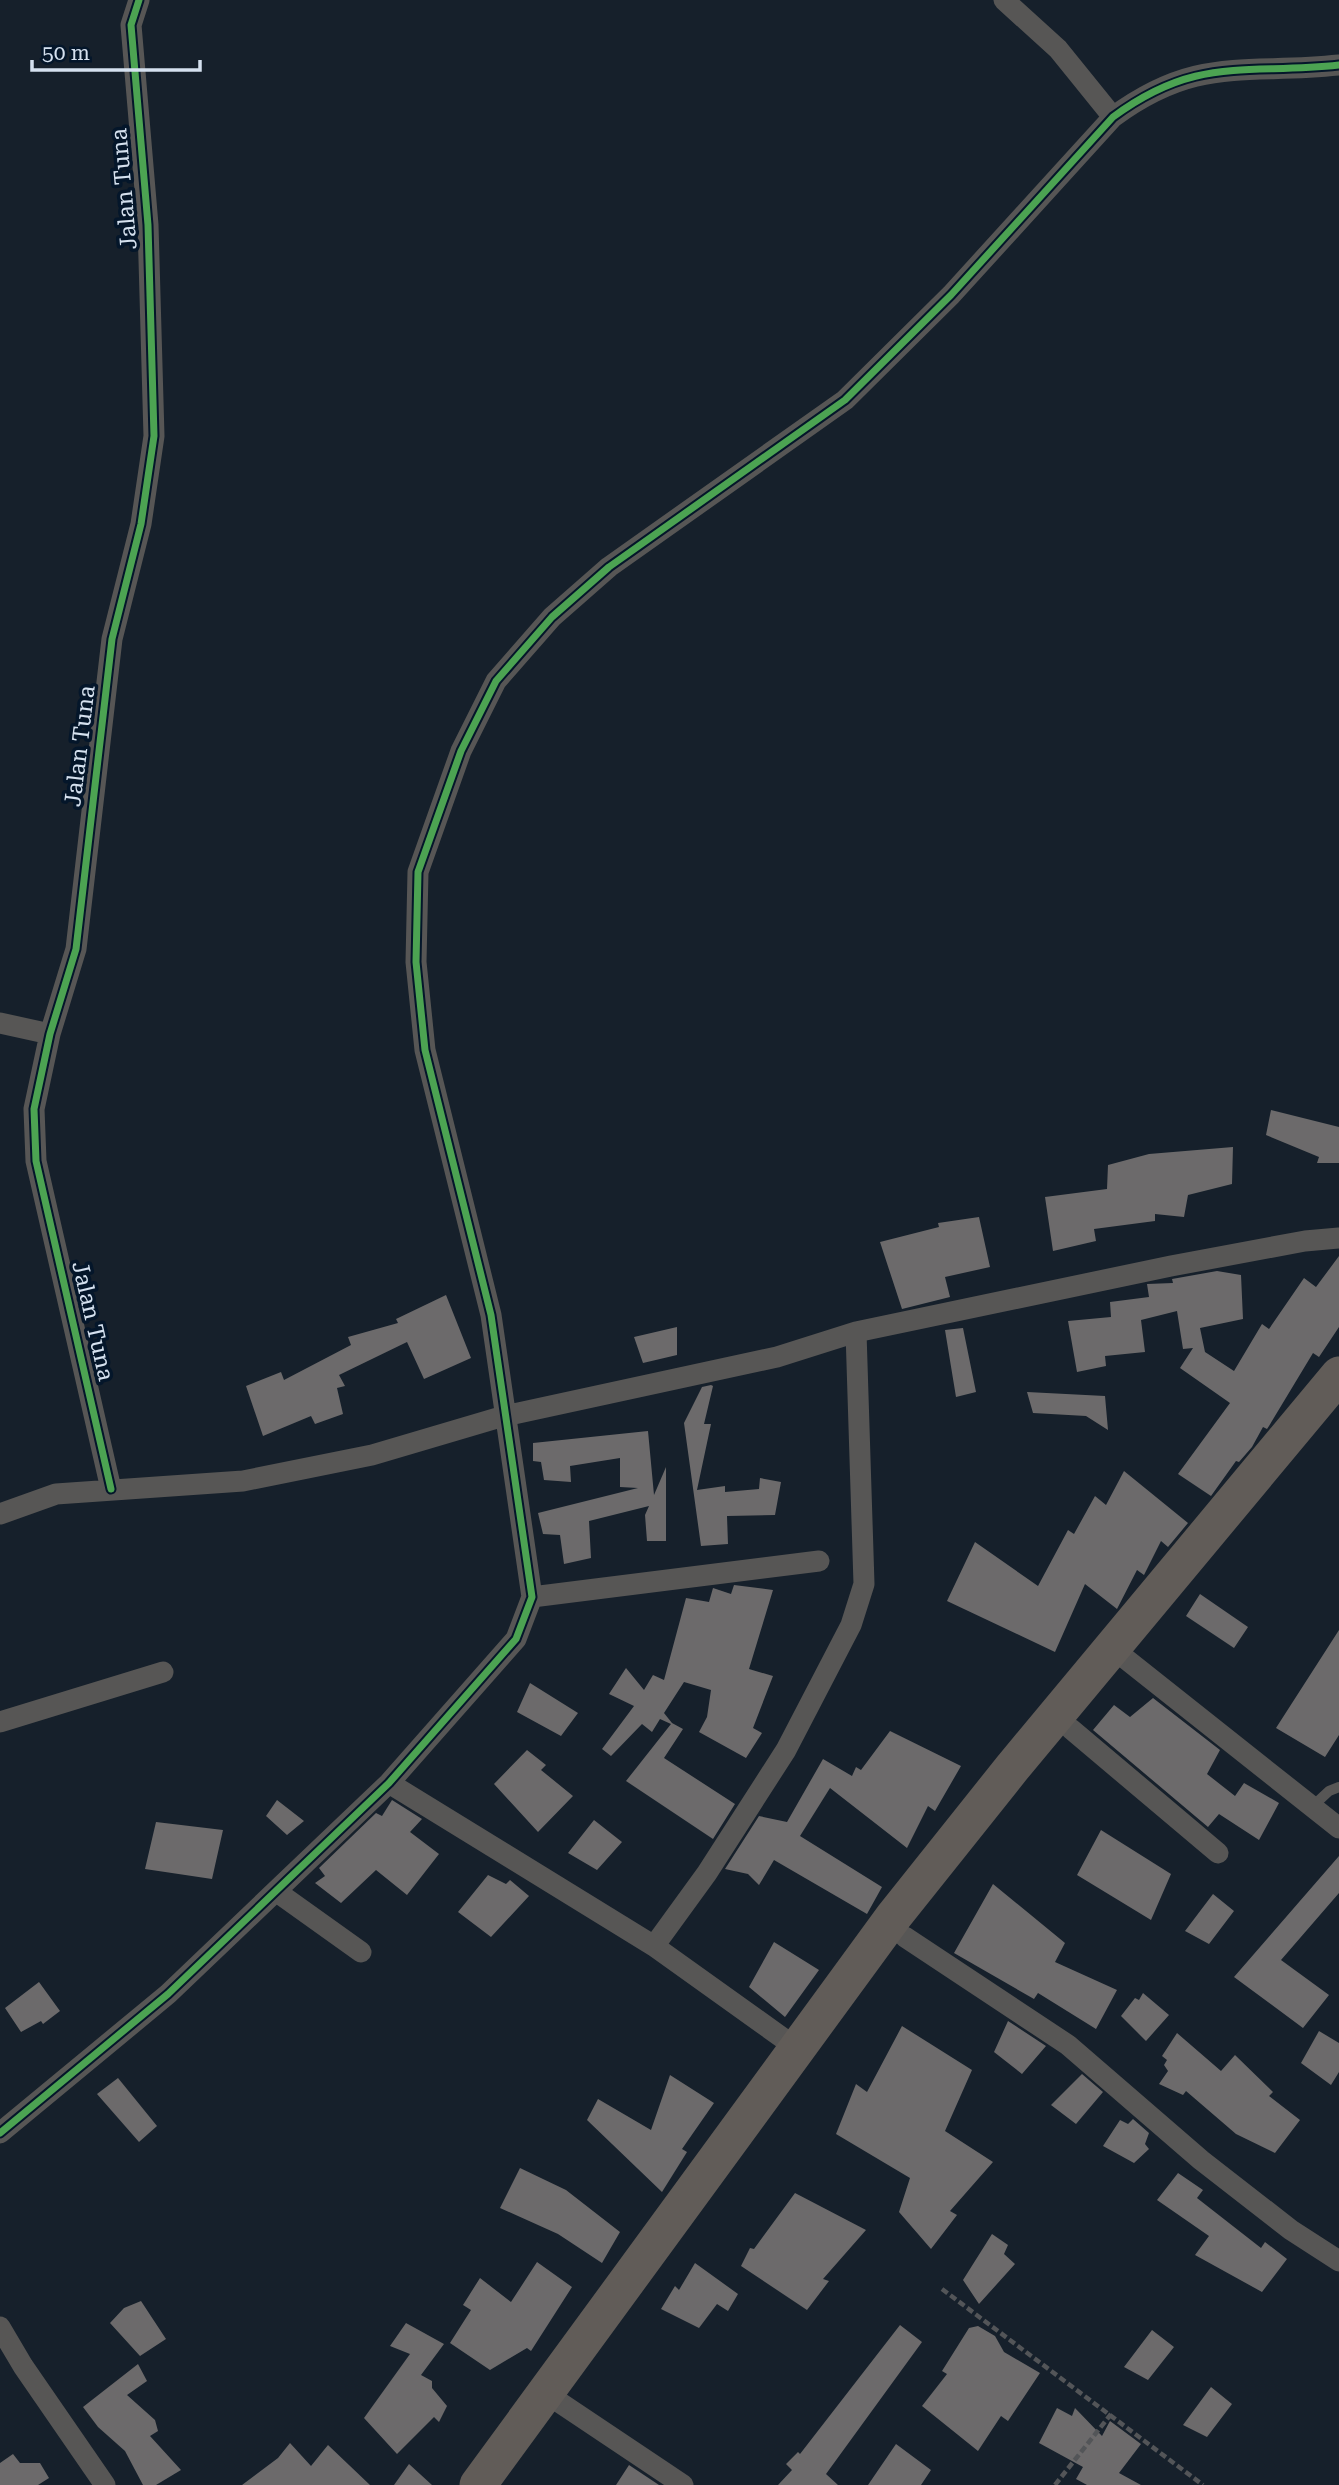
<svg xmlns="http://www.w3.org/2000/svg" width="1339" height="2485" font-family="'Roboto Serif',serif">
<rect width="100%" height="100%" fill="#16202b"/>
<!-- building -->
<path fill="#6c6a6b" d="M1271 1110 1339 1127V1163H1317L1319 1157 1266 1135Z
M1233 1147 1232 1184 1188 1195 1184 1217 1155 1214V1221L1094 1229 1096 1241 1053 1251 1045 1197 1107 1189 1108 1165 1149 1154Z
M979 1217 990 1267 945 1277 950 1297 902 1309 880 1242 939 1227 938 1223Z
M1339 1256V1327L1319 1357 1313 1353 1269 1426 1267 1429 1263 1427 1252 1447 1239 1462 1236 1461 1211 1496 1178 1474 1230 1403 1180 1368 1193 1348 1183 1349 1177 1311 1141 1320 1145 1352 1105 1356 1106 1366 1077 1372 1068 1321 1111 1317 1110 1302 1149 1297 1147 1284 1173 1283 1172 1279 1217 1271 1241 1275 1243 1319 1200 1328 1205 1352 1234 1371 1262 1324 1269 1329 1304 1278 1316 1287Z
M446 1295 471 1358 424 1379 407 1342 339 1375 345 1386 337 1388 343 1414 315 1424 311 1416 263 1436 246 1386 281 1372 284 1380 351 1345 348 1337 398 1323 396 1319Z
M677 1327V1355L643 1363 634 1337Z
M963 1328 976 1392 956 1397 945 1330Z
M711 1385 713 1386 704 1424H711L697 1490 725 1486V1492L759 1489 760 1478 781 1482 775 1515 727 1516 728 1544 701 1546 684 1423 702 1387Z
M1027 1392 1105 1396 1108 1430 1086 1416 1033 1413Z
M648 1431 654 1495 666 1467V1541H647L645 1515 649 1506 589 1521 591 1558 564 1564 560 1535 543 1534 538 1513 638 1488 620 1487V1458L570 1466 571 1482 544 1480 541 1462 533 1461V1443Z
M1124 1471 1188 1523 1168 1547 1161 1541 1144 1575 1137 1570 1117 1609 1085 1584 1055 1652 947 1601 975 1542 1038 1586 1068 1530 1074 1534 1095 1496 1106 1505Z
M734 1585 773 1590 749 1669 773 1676 753 1728 762 1733 746 1758 699 1732 707 1717 711 1690 684 1682 664 1713 672 1723 683 1729 664 1758 735 1804 713 1839 626 1781 671 1724 660 1719 652 1732 642 1724 611 1756 602 1749 634 1706 609 1694 626 1668 644 1690 653 1675 664 1680 686 1598 709 1602 713 1588 731 1594Z
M1200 1594 1248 1627 1234 1648 1186 1616Z
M1339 1630V1735L1325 1757 1276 1728Z
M530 1683 578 1713 561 1736 517 1712Z
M1153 1698 1220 1750 1207 1774 1235 1796 1244 1783 1279 1803 1259 1840 1219 1814 1208 1827 1093 1730 1114 1705 1130 1717Z
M890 1731 961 1766 935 1811 928 1806 907 1848 830 1788 800 1836 882 1887 867 1914 774 1860 759 1885 748 1874 725 1869 759 1816 787 1822 823 1759 852 1776 856 1767 861 1770Z
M527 1750 546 1765 541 1770 573 1796 538 1832 494 1784Z
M277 1800 304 1821 287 1835 266 1816Z
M392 1800 422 1819 410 1832 439 1854 407 1895 376 1870 341 1903 315 1883 325 1876 319 1868 376 1813 382 1816Z
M594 1820 622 1842 597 1870 568 1853Z
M156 1822 223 1830 212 1879 145 1869Z
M1101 1830 1171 1874 1151 1920 1077 1875Z
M1339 1856V1893L1281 1960 1329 1995 1303 2028 1234 1977Z
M488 1875 506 1884 510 1880 529 1896 491 1937 458 1912Z
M993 1884 1065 1943 1055 1962 1117 1990 1096 2029 1038 1993 1034 1999 954 1953Z
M1213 1894 1234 1911 1209 1944 1185 1931Z
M774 1942 819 1970 785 2017 749 1987Z
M39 1982 60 2011 43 2024 41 2021 21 2032 5 2008Z
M1143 1993 1169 2015 1146 2041 1121 2016 1135 1998 1139 2000Z
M1008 2021 1046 2046 1022 2074 994 2052Z
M902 2026 972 2070 945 2131 993 2162 950 2211 957 2215 931 2249 899 2212 910 2178 836 2134 856 2084 867 2092Z
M1319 2031 1339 2043V2072L1331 2085 1301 2063Z
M1177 2033 1221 2071 1235 2055 1273 2092 1269 2096 1300 2120 1275 2153 1236 2134 1186 2091 1183 2095 1159 2084 1168 2071 1164 2065 1167 2060 1162 2056Z
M1082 2074 1103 2092 1076 2124 1051 2105Z
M670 2075 714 2103 682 2149 687 2152 662 2192 587 2120 598 2099 651 2130Z
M118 2078 157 2126 139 2142 97 2094Z
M1133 2119 1149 2133 1145 2144 1149 2149 1134 2163 1103 2146 1120 2120 1128 2124Z
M520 2168 566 2190 620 2232 602 2263 558 2234 500 2208Z
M1178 2173 1203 2190 1197 2198 1261 2248 1265 2242 1287 2259 1262 2292 1195 2255 1209 2236 1157 2200Z
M795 2193 866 2230 823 2279 829 2281 807 2310 741 2266 750 2248 754 2249Z
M992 2234 1008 2245 1004 2254 1015 2264 979 2304 963 2280Z
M537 2262 572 2287 531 2351 527 2348 490 2370 450 2343 471 2310 463 2305 480 2278 511 2302Z
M695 2263 738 2294 728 2311 717 2304 699 2328 661 2309 675 2286 679 2290Z
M141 2301 166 2339 140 2356 110 2323 124 2308Z
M406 2323 444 2344 421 2375 432 2381V2388L447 2406 439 2422 434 2417 397 2454 364 2418 410 2354 390 2346Z
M900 2325 922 2342 826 2474 838 2485H778L792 2470 786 2464 798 2452 800 2454Z
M978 2326 995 2336 1004 2352 1040 2373 1008 2421 1001 2416 978 2451 922 2406 947 2374 942 2371 969 2328Z
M1152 2330 1174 2347 1148 2380 1124 2367Z
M138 2364 147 2381 127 2395 155 2420 158 2431 150 2436 181 2470 156 2485H143L125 2451 98 2427 83 2407Z
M1211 2387 1232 2404 1207 2437 1183 2425Z
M1057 2408 1072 2416 1075 2408 1102 2436 1110 2421 1141 2444 1119 2473 1141 2485H1087L1076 2479 1083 2467 1039 2443Z
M290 2443 311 2466 328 2445 370 2485H242L278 2458Z
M896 2444 931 2470 921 2485H868Z
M13 2454 20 2463H40L49 2478 38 2485H0V2463Z
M409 2464 432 2485H394Z
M629 2465 659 2485H616Z"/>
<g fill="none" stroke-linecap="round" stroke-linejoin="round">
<!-- path -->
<path stroke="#535558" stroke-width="4.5" stroke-dasharray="7 3.5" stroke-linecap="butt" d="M942 2289 1203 2485
M1055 2485 1111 2414"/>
<!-- lane -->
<path stroke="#575655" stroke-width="10" d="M1314 1805 1329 1791 1339 1787"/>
<!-- street -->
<path stroke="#575655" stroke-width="21" d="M1004 0 1058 49 1113 117
M0 1023 50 1034
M111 1489 36 1161 34 1109 50 1034 76 949 112 639 141 524 154 436 148 225 131 25 139 0
M0 1514 56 1494 243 1481 372 1455 504 1416 777 1357 856 1332 1171 1266 1305 1241 1339 1238
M532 1597 819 1561
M1112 1648 1339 1828
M0 1722 163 1672
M1071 1729 1218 1853
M389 1783 654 1946 798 2049
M277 1892 361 1952
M905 1937 1068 2045 1201 2160 1291 2230 1339 2261
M654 1946 707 1873 786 1750 851 1625 864 1584 856 1332
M0 2133 168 1994 389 1783 516 1639 532 1597 491 1315 425 1050 416 962 418 872 461 751 496 681 552 617 609 567 845 400 951 295 1113 117C1197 55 1245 75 1339 65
M0 2327 23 2366 105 2485
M547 2394 683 2485"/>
<!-- highway -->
<path stroke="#615c58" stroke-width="37" d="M478 2485 894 1916 1012 1768 1339 1375"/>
<defs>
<path id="cycleway" d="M111 1489 36 1161 34 1109 50 1034 76 949 112 639 141 524 154 436 148 225 131 25 139 0
M0 2133 168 1994 389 1783 516 1639 532 1597 491 1315 425 1050 416 962 418 872 461 751 496 681 552 617 609 567 845 400 951 295 1113 117C1197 55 1245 75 1339 65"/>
</defs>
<!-- cycleway casing -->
<use href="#cycleway" stroke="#04162a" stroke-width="11"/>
<!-- cycleway -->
<use href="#cycleway" stroke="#4ca352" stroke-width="7"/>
</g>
<g text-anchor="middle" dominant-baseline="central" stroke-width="7" stroke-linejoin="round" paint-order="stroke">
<!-- street labels -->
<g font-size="23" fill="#d5e1ef" stroke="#04162a">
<text transform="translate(124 189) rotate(-95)">Jalan Tuna</text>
<text transform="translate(80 746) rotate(-83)">Jalan Tuna</text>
<text transform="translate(93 1321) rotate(77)">Jalan Tuna</text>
</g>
</g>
<!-- scale -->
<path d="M32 60v10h168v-10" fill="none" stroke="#d5e1ef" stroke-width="3.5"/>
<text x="42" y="60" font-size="21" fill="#d5e1ef" stroke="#04162a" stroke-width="5" paint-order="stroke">50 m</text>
</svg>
